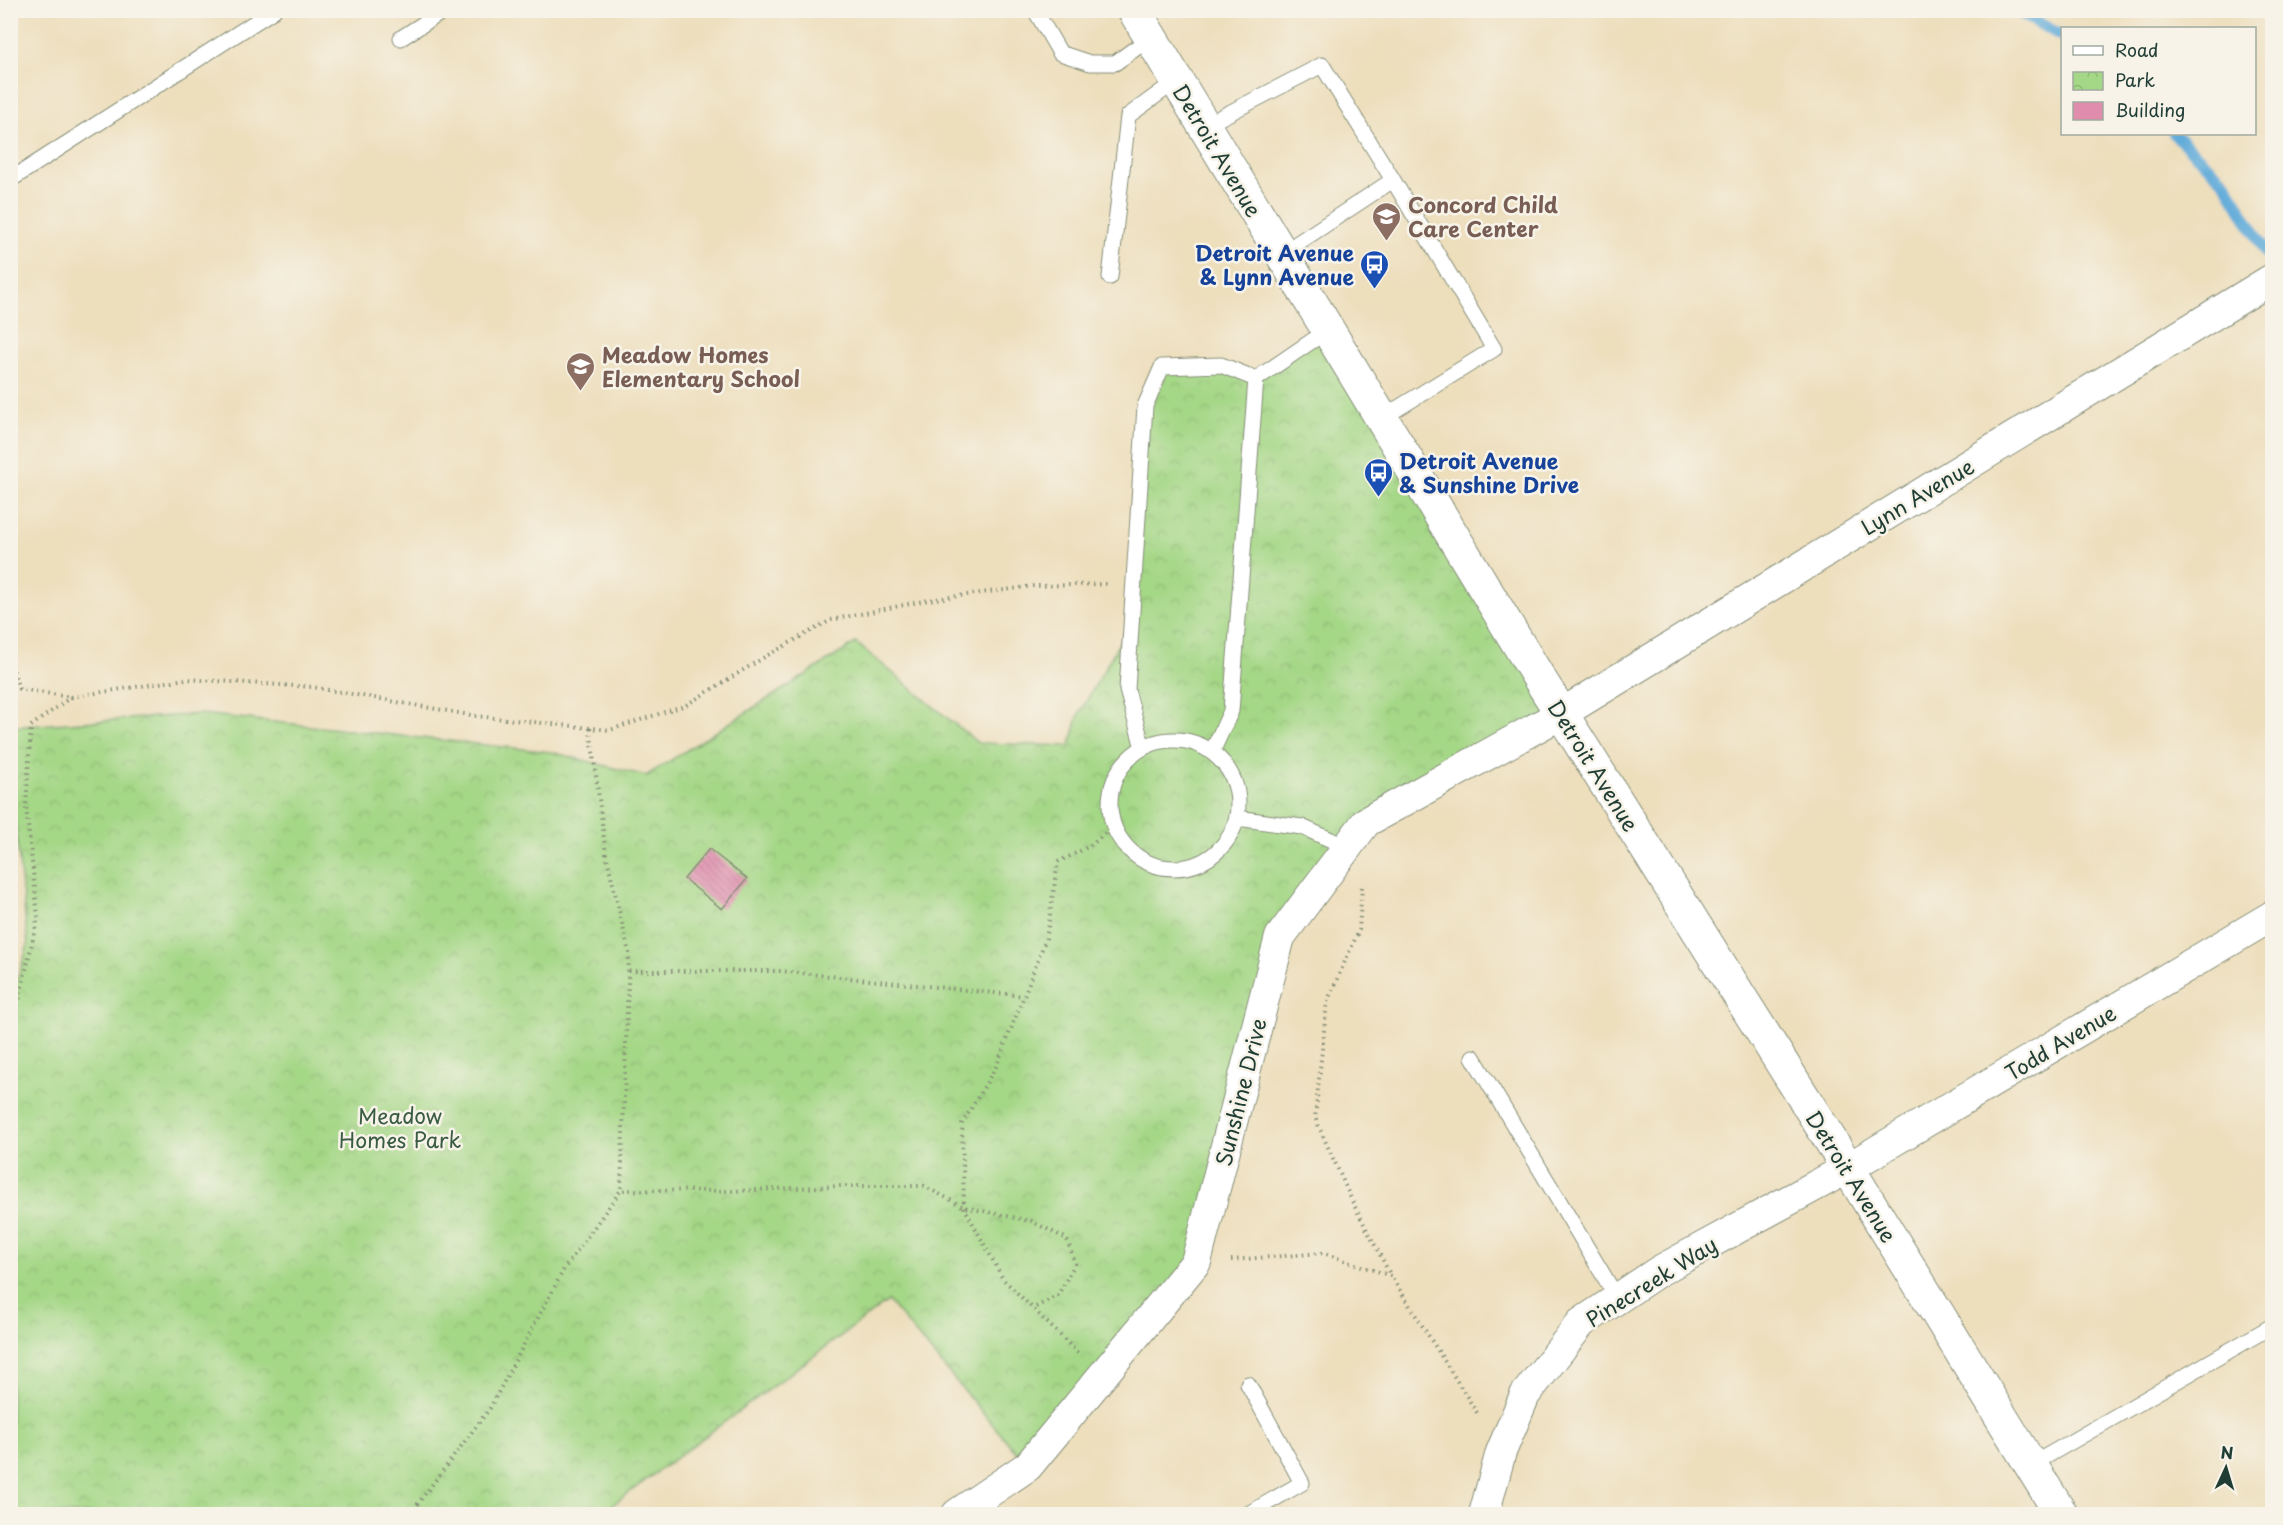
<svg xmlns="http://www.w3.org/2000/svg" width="2283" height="1525" font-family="'Playpen Sans',sans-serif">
<defs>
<pattern id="park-crowns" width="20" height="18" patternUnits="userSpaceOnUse" patternTransform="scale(1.5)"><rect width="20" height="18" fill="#a4d786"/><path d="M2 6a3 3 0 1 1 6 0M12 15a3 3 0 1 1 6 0" fill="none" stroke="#8db974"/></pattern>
<pattern id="building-back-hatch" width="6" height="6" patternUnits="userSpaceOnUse" patternTransform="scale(1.5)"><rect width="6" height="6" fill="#e08cad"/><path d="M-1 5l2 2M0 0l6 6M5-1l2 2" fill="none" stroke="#b5748e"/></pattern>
</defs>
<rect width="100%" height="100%" fill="#f7f3e8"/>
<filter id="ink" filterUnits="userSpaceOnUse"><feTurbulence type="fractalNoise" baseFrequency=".0167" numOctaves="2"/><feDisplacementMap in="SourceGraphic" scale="12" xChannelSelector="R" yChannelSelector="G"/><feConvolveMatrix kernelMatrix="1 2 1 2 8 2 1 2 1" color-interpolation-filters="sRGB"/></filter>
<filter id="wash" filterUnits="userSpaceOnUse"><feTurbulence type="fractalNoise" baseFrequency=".008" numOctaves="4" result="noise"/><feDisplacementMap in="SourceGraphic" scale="24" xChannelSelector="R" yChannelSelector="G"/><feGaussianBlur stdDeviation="1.35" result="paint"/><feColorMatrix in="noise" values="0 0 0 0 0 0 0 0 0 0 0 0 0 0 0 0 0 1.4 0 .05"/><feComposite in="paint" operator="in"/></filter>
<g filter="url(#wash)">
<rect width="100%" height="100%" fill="#eddebc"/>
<!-- park -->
<path fill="url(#park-crowns)" stroke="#628a5d" stroke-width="1.5" d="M1328 330 1561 714 1366 822 1280 937 1196 1262 1028 1466 888 1301 600 1514H11L10 1003 28 945 11 785 10 727 201 714 551 752 646 776 856 643 978 743 1070 746 1079 714 1132 620 1145 406 1162 367 1221 365 1256 376Z"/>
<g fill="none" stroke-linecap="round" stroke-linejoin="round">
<!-- stream -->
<path stroke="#60abd9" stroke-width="12" d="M2015 10 2062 36
M2174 134 2225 182 2272 263"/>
</g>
<g id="blocks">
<!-- building -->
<path fill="url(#building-back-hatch)" d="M709 849 747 879 722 909 684 879Z"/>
</g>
</g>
<g filter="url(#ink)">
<use href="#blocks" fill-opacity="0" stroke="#868e78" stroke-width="1.5"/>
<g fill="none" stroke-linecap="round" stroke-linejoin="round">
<defs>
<path id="service" d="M1035 10 1060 53 1090 63H1115L1150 38
M401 38 445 10
M1204 126 1322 65 1393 180
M10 180 274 10
M1281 254 1393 180 1494 349 1382 418
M1110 277 1128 116 1176 81
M1256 379 1328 330
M1110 804a64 64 0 1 1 128 0a64 64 0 1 1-128 0Z
M1143 748 1127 690 1145 406 1162 367 1221 365 1256 379
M1212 752 1231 711 1256 379
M1237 818 1302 827 1347 847
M1473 1057 1617 1298
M1248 1384 1302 1483 1248 1514
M2031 1465 2272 1326"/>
<path id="minor" d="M957 1514 1028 1466 1196 1262 1280 937 1366 822 1561 714 2272 279
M1484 1514 1501 1452 1525 1395 1581 1323 1659 1271 1848 1168 2272 916"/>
<path id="tertiary" d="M1134 10 1539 678 1848 1168 2061 1514"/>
</defs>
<!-- service casing -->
<use href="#service" stroke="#868e78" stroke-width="17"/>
<!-- minor casing -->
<use href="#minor" stroke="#868e78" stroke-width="32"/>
<!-- tertiary casing -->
<use href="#tertiary" stroke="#868e78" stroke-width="35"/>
<!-- path -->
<path stroke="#868e78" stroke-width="4" stroke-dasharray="1.5 4.5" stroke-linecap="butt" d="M10 659 19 689 71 697 186 679 312 687 476 716 610 730 686 705 768 655 831 620 928 600 1034 586 1106 584
M590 728 606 854 629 953 621 1190
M1362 887 1359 930 1327 1002 1315 1118 1353 1203 1391 1276
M629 971H781L1024 996
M10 1040 38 917 26 807 31 726 71 697
M1231 1260 1323 1253 1391 1276 1479 1416
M1078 1353 1003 1279 964 1207 962 1124 997 1065 1046 939 1058 862 1090 846 1114 826
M410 1514 490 1408 564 1269 621 1190 733 1191 841 1186H924L964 1207 1031 1221 1067 1239 1075 1264 1058 1295 1034 1308"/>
<!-- service -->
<use href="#service" stroke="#fff" stroke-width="15"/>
<!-- minor -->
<use href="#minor" stroke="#fff" stroke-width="30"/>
<!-- tertiary -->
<use href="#tertiary" stroke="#fff" stroke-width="33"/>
</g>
</g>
<!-- icons -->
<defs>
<symbol id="school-pin" viewBox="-11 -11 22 30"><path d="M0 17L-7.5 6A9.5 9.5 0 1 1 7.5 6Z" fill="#8d6e63" stroke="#f7f3e8"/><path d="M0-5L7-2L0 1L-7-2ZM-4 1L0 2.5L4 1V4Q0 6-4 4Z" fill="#fff"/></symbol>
<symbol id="bus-pin" viewBox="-11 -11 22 30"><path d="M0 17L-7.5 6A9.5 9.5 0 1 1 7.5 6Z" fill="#1a4fb4" stroke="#f7f3e8"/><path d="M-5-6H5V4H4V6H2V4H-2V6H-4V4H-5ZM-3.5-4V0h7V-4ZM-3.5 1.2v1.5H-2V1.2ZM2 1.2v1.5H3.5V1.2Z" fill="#fff"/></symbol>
</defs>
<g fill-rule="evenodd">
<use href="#school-pin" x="1370" y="200" width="33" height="45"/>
<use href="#bus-pin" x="1358" y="248" width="33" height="45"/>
<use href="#school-pin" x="564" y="350" width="33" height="45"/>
<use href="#bus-pin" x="1362" y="456" width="33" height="45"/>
</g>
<g text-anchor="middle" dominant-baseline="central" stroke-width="5" stroke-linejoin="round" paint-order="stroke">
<!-- street labels -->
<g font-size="21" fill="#1f3d34" stroke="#f7f3e8">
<text transform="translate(1218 150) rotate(59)">Detroit Avenue</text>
<text transform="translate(1917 496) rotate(-31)">Lynn Avenue</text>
<text transform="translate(1594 765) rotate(58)">Detroit Avenue</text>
<text transform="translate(2060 1042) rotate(-31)">Todd Avenue</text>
<text transform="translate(1240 1092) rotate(-76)">Sunshine Drive</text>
<text transform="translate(1852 1176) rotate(58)">Detroit Avenue</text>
<text transform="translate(1651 1281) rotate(-32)">Pinecreek Way</text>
</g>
<!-- education labels -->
<g font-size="21" font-weight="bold" fill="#785e54" stroke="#f7f3e8" text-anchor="start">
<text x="1408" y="204">Concord Child<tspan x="1408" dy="24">Care Center</tspan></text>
<text x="602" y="354">Meadow Homes<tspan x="602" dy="24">Elementary School</tspan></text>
</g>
<!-- transit labels -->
<g font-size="21" font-weight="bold" fill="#164399" stroke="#f7f3e8" text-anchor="end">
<text x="1354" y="252">Detroit Avenue<tspan x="1354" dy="24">&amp; Lynn Avenue</tspan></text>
<text x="1399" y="460" text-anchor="start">Detroit Avenue<tspan x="1399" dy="24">&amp; Sunshine Drive</tspan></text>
</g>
<!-- park labels -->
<g font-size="21" fill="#3a5c44" stroke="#f7f3e8">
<text x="400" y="1115">Meadow<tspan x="400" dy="24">Homes Park</tspan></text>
</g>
</g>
<!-- margin -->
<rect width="2283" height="1525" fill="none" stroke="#f7f3e8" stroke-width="36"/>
<!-- legend -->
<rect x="2061" y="27" width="195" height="108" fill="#f7f3e8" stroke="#a1aaa0" stroke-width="1.5"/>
<rect x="2073" y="46" width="30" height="9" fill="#ffffff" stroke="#a1aaa0" stroke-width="1.5"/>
<text x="2115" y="57" font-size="18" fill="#1f3d34">Road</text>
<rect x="2073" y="72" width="30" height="18" fill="url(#park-crowns)" stroke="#a1aaa0" stroke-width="1.5"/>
<text x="2115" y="87" font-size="18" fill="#1f3d34">Park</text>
<rect x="2073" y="102" width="30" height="18" fill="#e08cad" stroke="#a1aaa0" stroke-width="1.5"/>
<text x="2115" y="117" font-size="18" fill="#1f3d34">Building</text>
<!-- north arrow -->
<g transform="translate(2226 1468) rotate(4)" stroke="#f7f3e8" stroke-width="4.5" paint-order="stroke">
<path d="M0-4.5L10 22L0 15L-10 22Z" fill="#1f3d34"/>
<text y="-9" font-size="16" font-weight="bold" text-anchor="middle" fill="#1f3d34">N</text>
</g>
</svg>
